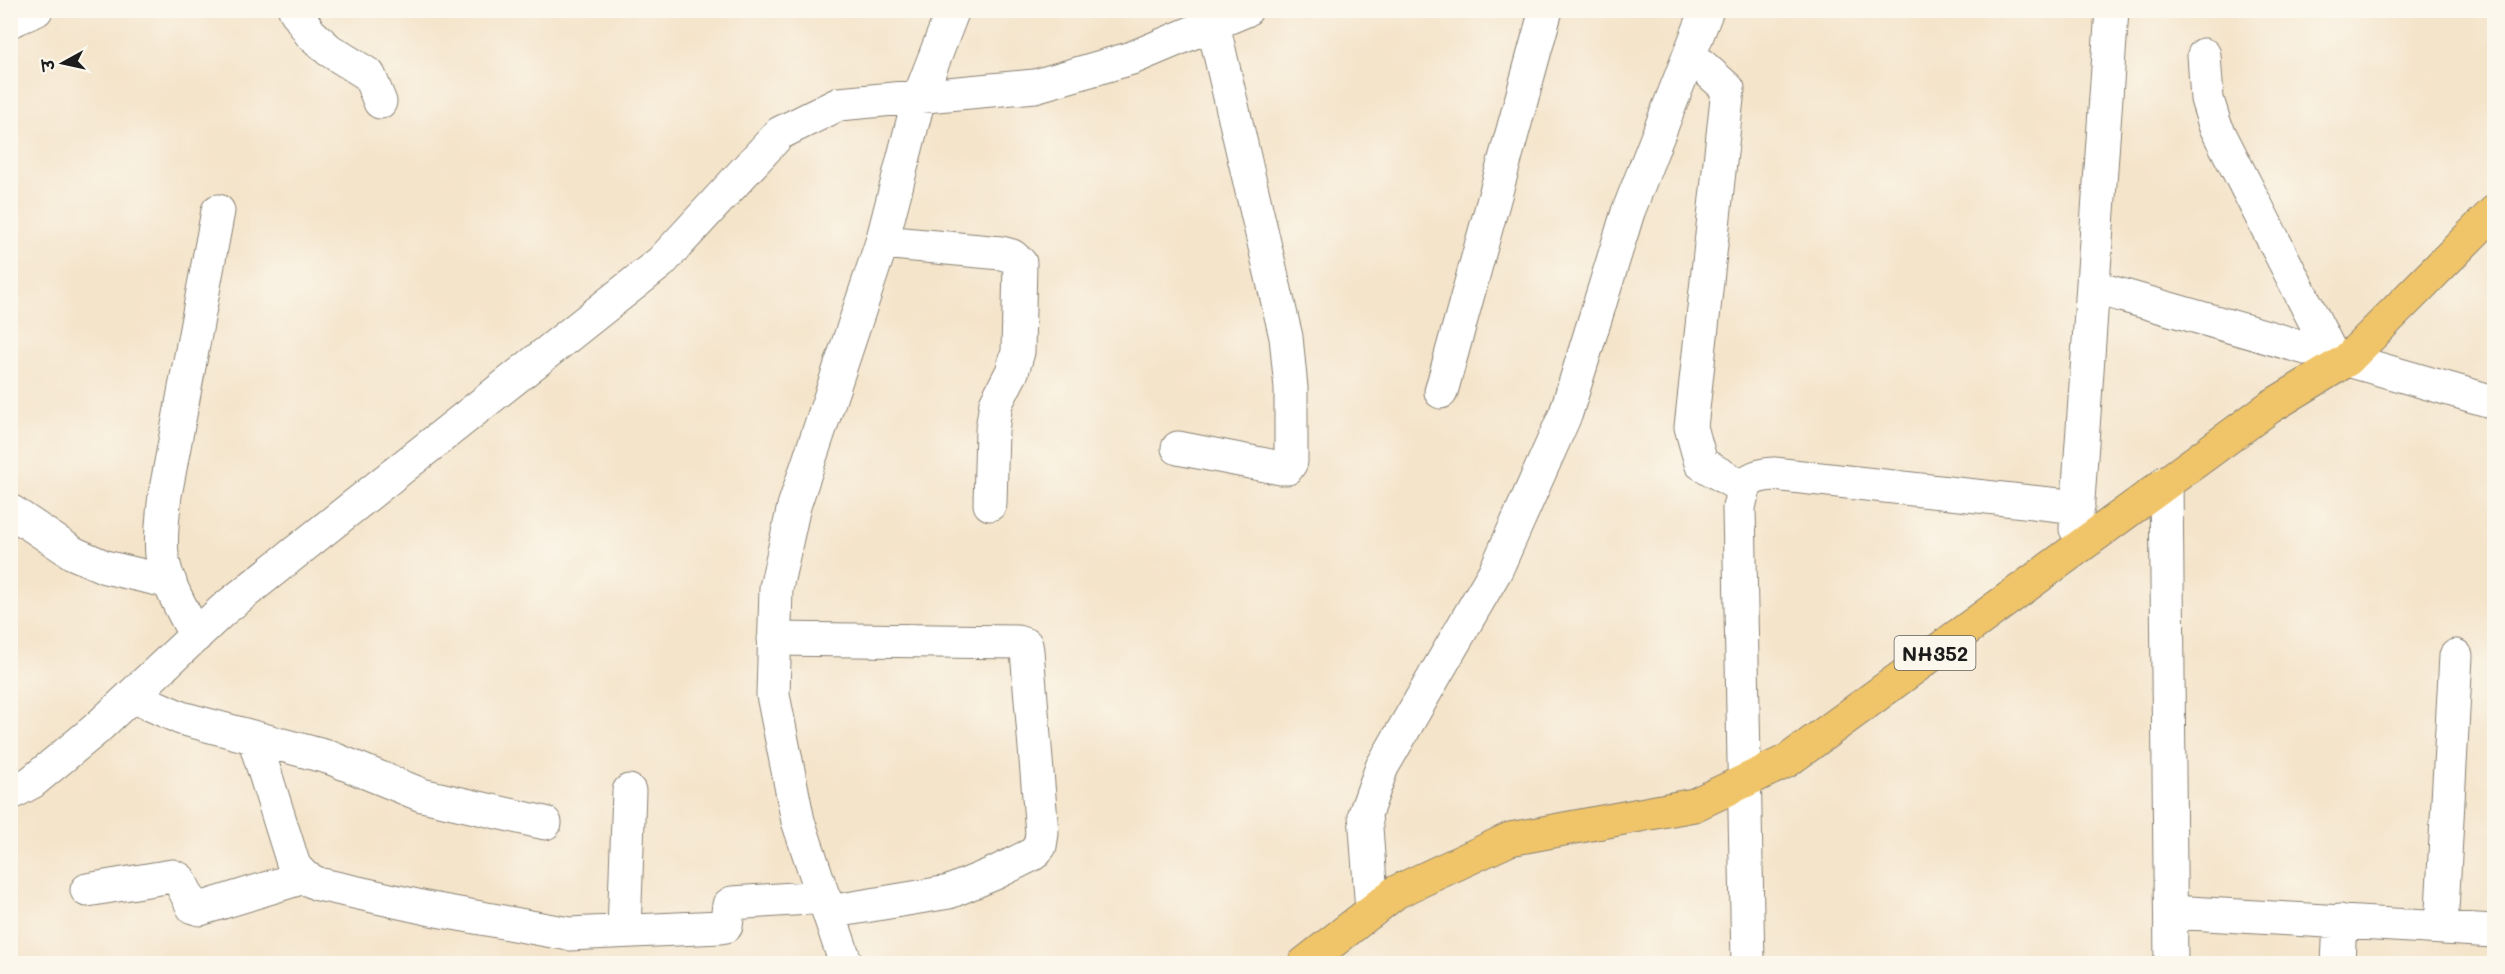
<svg xmlns="http://www.w3.org/2000/svg" width="2505" height="974" font-family="Mali,'Playpen Sans Deva',sans-serif">
<rect width="100%" height="100%" fill="#fbf7ec"/>
<filter id="ink" filterUnits="userSpaceOnUse"><feTurbulence type="fractalNoise" baseFrequency=".0167" numOctaves="2"/><feDisplacementMap in="SourceGraphic" scale="12" xChannelSelector="R" yChannelSelector="G"/><feConvolveMatrix kernelMatrix="1 2 1 2 8 2 1 2 1" color-interpolation-filters="sRGB"/></filter>
<filter id="wash" filterUnits="userSpaceOnUse"><feTurbulence type="fractalNoise" baseFrequency=".008" numOctaves="4" result="noise"/><feDisplacementMap in="SourceGraphic" scale="24" xChannelSelector="R" yChannelSelector="G"/><feGaussianBlur stdDeviation="1.35" result="paint"/><feColorMatrix in="noise" values="0 0 0 0 0 0 0 0 0 0 0 0 0 0 0 0 0 1.4 0 .05"/><feComposite in="paint" operator="in"/></filter>
<g filter="url(#wash)">
<rect width="100%" height="100%" fill="#f4e4ca"/>
</g>
<g filter="url(#ink)">
<g fill="none" stroke-linecap="round" stroke-linejoin="round">
<defs>
<path id="minor" d="M295 10 310 33 329 50 369 75 380 102
M10 21 36 10
M1690 55 1728 89 1691 427 1701 463 1743 488
M2204 55 2207 99 2215 125 2332 355
M882 242 1001 253 1012 256 1020 263 1018 352 1012 372 996 403 992 430 990 504
M2093 287 2494 402
M1441 392 1546 10
M1178 448 1281 468H1287L1291 462V388L1286 337 1213 24
M2166 482 2171 964
M12 512 73 553 105 567 170 582
M2076 529 2112 10
M196 636C183 611 166 583 162 555 160 535 163 514 165 495L218 211
M774 639 1017 642 1026 645 1027 651 1042 833 1040 846 1033 854 995 873 949 892 829 912
M132 696 181 718 331 758 422 795 545 823
M254 738 294 866 304 877 318 884 431 909 569 934 720 927 726 926 729 905 732 903 824 897
M10 794 32 782 95 730 223 610 661 262 780 133 839 104 1035 86 1132 58 1246 10
M87 890 172 876 179 879 193 907 200 909 304 877
M1372 911 1365 814 1382 767 1497 568 1566 413 1628 212 1707 10
M2172 912 2494 931
M2441 928 2456 656
M624 931 629 791
M846 964 798 821 773 695 776 588 794 506 882 242 919 98 953 10
M1748 964 1739 508C1744 483 1747 476 1774 474L2078 507
M2338 964 2340 921"/>
<path id="highway" d="M1304 964 1396 892 1510 839 1694 805 1787 761 2270 407 2347 360 2494 212"/>
</defs>
<!-- minor casing -->
<use href="#minor" stroke="#888073" stroke-width="35"/>
<!-- highway casing -->
<use href="#highway" stroke="#888073" stroke-width="35"/>
<!-- minor -->
<use href="#minor" stroke="#fff" stroke-width="33"/>
<!-- highway -->
<use href="#highway" stroke="#f0c469" stroke-width="33"/>
</g>
</g>
<g text-anchor="middle" dominant-baseline="central" stroke-width="5" stroke-linejoin="round" paint-order="stroke">
<!-- shield labels -->
<rect fill="#fbf7ec" stroke="#5f5e5a" stroke-width="1.5" x="1894.5" y="636" width="81" height="34" rx="4.5"/>
<g font-size="20" font-weight="bold" fill="#1c1c1c">
<text x="1935" y="653">NH352</text>
</g>
</g>
<!-- margin -->
<rect width="2505" height="974" fill="none" stroke="#fbf7ec" stroke-width="36"/>
<!-- north arrow -->
<g transform="translate(63 63) rotate(262)" stroke="#fbf7ec" stroke-width="4.5" paint-order="stroke">
<path d="M0-4.5L10 22L0 15L-10 22Z" fill="#1c1c1c"/>
<text y="-9" font-size="16" font-weight="bold" text-anchor="middle" fill="#1c1c1c">उ</text>
</g>
</svg>
